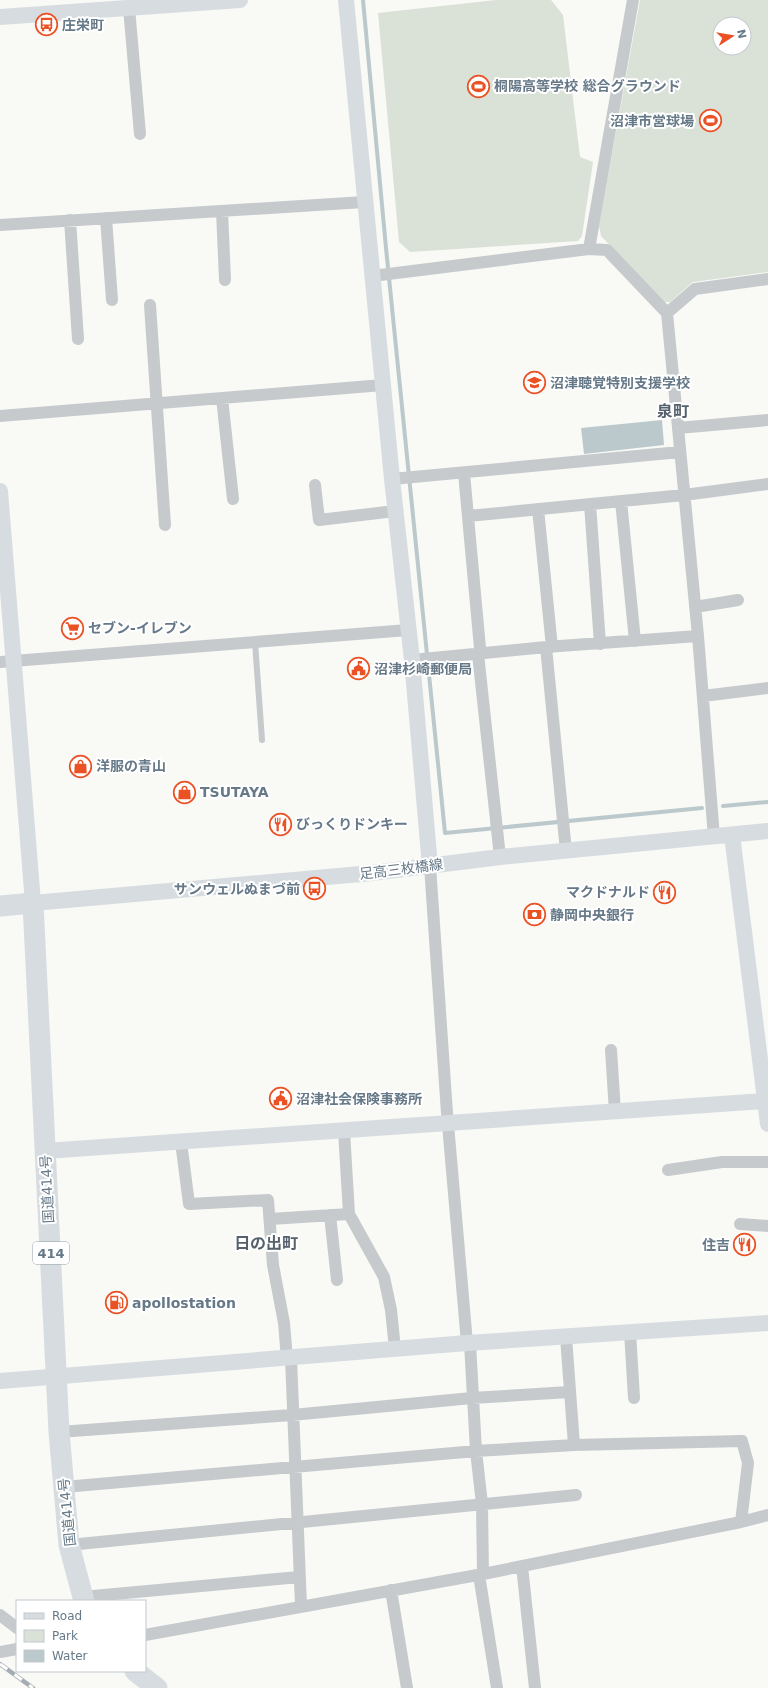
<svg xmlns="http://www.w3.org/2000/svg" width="768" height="1688" font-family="'DejaVu Sans','Noto Sans JP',sans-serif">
<rect width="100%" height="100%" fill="#f9f9f6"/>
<!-- green -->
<path fill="#dae1d7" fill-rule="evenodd" d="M496 0H551L563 15 580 157 593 162 582 236 578 241 410 252 399 242 378 13Z
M640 0H768V272L693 282 670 302H663L601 236 599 226ZM720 24H744V48H720Z"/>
<!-- water -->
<path fill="#bcc9cc" d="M662 420 664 445 584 454 581 428Z"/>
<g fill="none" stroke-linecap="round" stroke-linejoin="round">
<!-- stream -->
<path stroke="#bcc9cc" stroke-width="4" d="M363 0 386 248 445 833 702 808
M723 806 768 802"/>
<!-- lane -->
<path stroke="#c6cacd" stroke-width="6" d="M255 642 262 740"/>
<!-- street -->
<path stroke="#c6cacd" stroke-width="12" d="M129 8 140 134
M222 211 225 280
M106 218 112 300
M70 220 78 339
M0 225 364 202
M589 249 633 0
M372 276 589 249 607 250 667 313 698 636 714 837
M150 305 165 525
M667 313 695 289 768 279
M222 398 233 499
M0 416 383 385
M678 428 768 420
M464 473 480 648 478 654 500 857
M392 479 680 452
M315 485 319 520 395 511
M621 501 635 641
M590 504 600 644
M538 509 552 647
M468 516 684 495 768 484
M695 607 738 600
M546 647 566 851
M412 660 546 647 698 636
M0 662 408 630
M703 696 768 688
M430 866 447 1113 467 1343
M611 1050 615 1112
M344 1131 349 1214 384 1277 391 1310 395 1349
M181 1142 189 1204 268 1200 273 1265 284 1323 287 1359
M668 1170 722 1162H768
M330 1215 337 1280
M270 1219 349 1214
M740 1224 768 1226
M630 1332 634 1398
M566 1337 574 1445
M470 1343 476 1451 482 1504 483 1574
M291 1358 301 1606
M59 1432 292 1415 472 1398 569 1392
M64 1487 476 1451 574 1445 742 1441 748 1463 741 1522
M69 1545 576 1495
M522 1566 535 1688
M479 1575 497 1688
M391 1590 407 1688
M82 1597 299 1577
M0 1615 17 1628
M145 1635 483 1574 741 1522 768 1515
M0 1652 17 1649"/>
<!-- secondary -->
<path stroke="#d6dce0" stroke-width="16" d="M346 0 392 479 412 660 430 866
M0 17 240 0
M0 491 33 903 372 873 500 857 768 831
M732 835 768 1124
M45 1151 765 1101
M0 1381 467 1343 768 1323"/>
<!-- highway -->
<path stroke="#d6dce0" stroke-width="21" d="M0 906 33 903 59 1432 69 1545 84 1601
M135 1671 157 1688"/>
<defs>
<path id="rail" d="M0 1664 33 1688"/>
</defs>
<!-- rail casing -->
<use href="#rail" stroke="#a6adb2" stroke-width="4.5"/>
<!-- rail -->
<use href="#rail" stroke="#fff" stroke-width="3" stroke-dasharray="9" stroke-linecap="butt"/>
</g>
<!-- icons -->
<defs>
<symbol id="bus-ring" viewBox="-11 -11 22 22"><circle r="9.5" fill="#fff" stroke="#ea5225" stroke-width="1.5"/><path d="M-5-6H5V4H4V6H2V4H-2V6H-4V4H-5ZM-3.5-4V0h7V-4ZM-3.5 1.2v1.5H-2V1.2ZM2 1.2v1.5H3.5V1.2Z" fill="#ea5225"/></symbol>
<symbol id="stadium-ring" viewBox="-11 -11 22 22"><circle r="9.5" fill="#fff" stroke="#ea5225" stroke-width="1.5"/><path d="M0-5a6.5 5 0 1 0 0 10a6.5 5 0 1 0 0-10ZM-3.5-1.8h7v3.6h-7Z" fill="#ea5225"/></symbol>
<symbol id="school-ring" viewBox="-11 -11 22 22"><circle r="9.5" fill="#fff" stroke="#ea5225" stroke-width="1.5"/><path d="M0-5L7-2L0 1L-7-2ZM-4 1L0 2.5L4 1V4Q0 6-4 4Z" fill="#ea5225"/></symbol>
<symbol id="supermarket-ring" viewBox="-11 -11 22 22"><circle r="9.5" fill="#fff" stroke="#ea5225" stroke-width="1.5"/><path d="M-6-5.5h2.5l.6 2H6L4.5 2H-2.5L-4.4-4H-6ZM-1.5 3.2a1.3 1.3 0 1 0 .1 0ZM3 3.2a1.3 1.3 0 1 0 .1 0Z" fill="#ea5225"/></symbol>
<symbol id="civic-ring" viewBox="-11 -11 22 22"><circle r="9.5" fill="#fff" stroke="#ea5225" stroke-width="1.5"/><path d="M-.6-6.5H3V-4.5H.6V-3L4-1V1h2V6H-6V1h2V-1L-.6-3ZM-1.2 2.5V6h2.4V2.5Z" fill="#ea5225"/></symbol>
<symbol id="shop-ring" viewBox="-11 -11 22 22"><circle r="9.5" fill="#fff" stroke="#ea5225" stroke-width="1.5"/><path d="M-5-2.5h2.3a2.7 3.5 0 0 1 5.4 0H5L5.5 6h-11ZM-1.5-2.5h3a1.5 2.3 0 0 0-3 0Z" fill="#ea5225"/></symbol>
<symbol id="restaurant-ring" viewBox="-11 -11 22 22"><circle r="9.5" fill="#fff" stroke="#ea5225" stroke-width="1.5"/><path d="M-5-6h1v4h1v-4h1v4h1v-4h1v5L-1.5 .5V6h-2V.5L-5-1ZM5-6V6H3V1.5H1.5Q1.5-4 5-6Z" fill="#ea5225"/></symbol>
<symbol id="bank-ring" viewBox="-11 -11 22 22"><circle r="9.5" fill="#fff" stroke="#ea5225" stroke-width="1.5"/><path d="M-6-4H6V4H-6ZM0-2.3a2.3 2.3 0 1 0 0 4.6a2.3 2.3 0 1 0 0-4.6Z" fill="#ea5225"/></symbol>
<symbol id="fuel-ring" viewBox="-11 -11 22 22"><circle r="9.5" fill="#fff" stroke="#ea5225" stroke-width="1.5"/><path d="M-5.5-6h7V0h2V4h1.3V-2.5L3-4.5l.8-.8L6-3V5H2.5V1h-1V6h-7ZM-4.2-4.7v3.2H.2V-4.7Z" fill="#ea5225"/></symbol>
</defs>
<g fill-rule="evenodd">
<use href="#bus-ring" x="34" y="12" width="25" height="25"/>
<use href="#stadium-ring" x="466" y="74" width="25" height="25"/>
<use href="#stadium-ring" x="698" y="108" width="25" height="25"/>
<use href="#school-ring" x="522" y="370" width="25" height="25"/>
<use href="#supermarket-ring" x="60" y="616" width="25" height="25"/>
<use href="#civic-ring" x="346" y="656" width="25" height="25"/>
<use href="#shop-ring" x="68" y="754" width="25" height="25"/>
<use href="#shop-ring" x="172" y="780" width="25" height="25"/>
<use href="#restaurant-ring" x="268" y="812" width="25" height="25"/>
<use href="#bus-ring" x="302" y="876" width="25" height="25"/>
<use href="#restaurant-ring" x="652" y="880" width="25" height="25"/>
<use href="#bank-ring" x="522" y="902" width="25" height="25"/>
<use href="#civic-ring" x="268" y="1086" width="25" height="25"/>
<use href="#restaurant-ring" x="732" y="1232" width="25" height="25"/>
<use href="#fuel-ring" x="104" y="1290" width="25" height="25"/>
</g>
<g text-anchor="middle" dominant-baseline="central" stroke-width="4" stroke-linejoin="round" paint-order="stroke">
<!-- shield labels -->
<rect fill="#fff" stroke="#94a1ac" stroke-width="1" x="33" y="1242" width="36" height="22" rx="3"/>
<g font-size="13" font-weight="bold" fill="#667988">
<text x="51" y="1253">414</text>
</g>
<!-- poi labels -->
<g font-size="14" font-weight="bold" fill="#667988" stroke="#fff" text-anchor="start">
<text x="62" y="25">庄栄町</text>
<text x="494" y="86">桐陽高等学校 総合グラウンド</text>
<text x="694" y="121" text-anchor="end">沼津市営球場</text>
<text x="550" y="383">沼津聴覚特別支援学校</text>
<text x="88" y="628">セブン-イレブン</text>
<text x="374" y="669">沼津杉崎郵便局</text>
<text x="96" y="766">洋服の青山</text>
<text x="200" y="792">TSUTAYA</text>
<text x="296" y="824">びっくりドンキー</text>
<text x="300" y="889" text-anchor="end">サンウェルぬまづ前</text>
<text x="650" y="892" text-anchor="end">マクドナルド</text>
<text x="550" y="915">静岡中央銀行</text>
<text x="296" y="1099">沼津社会保険事務所</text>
<text x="730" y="1245" text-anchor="end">住吉</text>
<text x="132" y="1303">apollostation</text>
</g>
<!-- street labels -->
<g font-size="14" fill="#667988" stroke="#fff">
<text transform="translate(401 869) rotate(-7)">足高三枚橋線</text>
<text transform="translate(47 1189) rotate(-93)">国道414号</text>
<text transform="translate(67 1512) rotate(-96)">国道414号</text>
</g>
<!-- quarter labels -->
<g font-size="16" font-weight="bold" fill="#55626d" stroke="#fff">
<text x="673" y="411">泉町</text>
<text x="266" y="1243">日の出町</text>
</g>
</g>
<!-- legend -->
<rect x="16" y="1600" width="130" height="72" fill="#ffffff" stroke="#c2c9cf"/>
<rect x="24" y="1613" width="20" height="6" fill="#d6dce0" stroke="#c2c9cf"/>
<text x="52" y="1620" font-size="12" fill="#667988">Road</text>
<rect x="24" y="1630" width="20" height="12" fill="#dae1d7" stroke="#c2c9cf"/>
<text x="52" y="1640" font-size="12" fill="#667988">Park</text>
<rect x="24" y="1650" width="20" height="12" fill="#bcc9cc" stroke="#c2c9cf"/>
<text x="52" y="1660" font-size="12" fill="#667988">Water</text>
<!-- north arrow -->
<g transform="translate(732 36) rotate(78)"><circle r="19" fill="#ffffff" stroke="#c2c9cf"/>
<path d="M0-3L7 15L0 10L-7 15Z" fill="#ea5225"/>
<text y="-6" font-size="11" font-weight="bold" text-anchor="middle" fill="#667988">N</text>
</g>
</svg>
